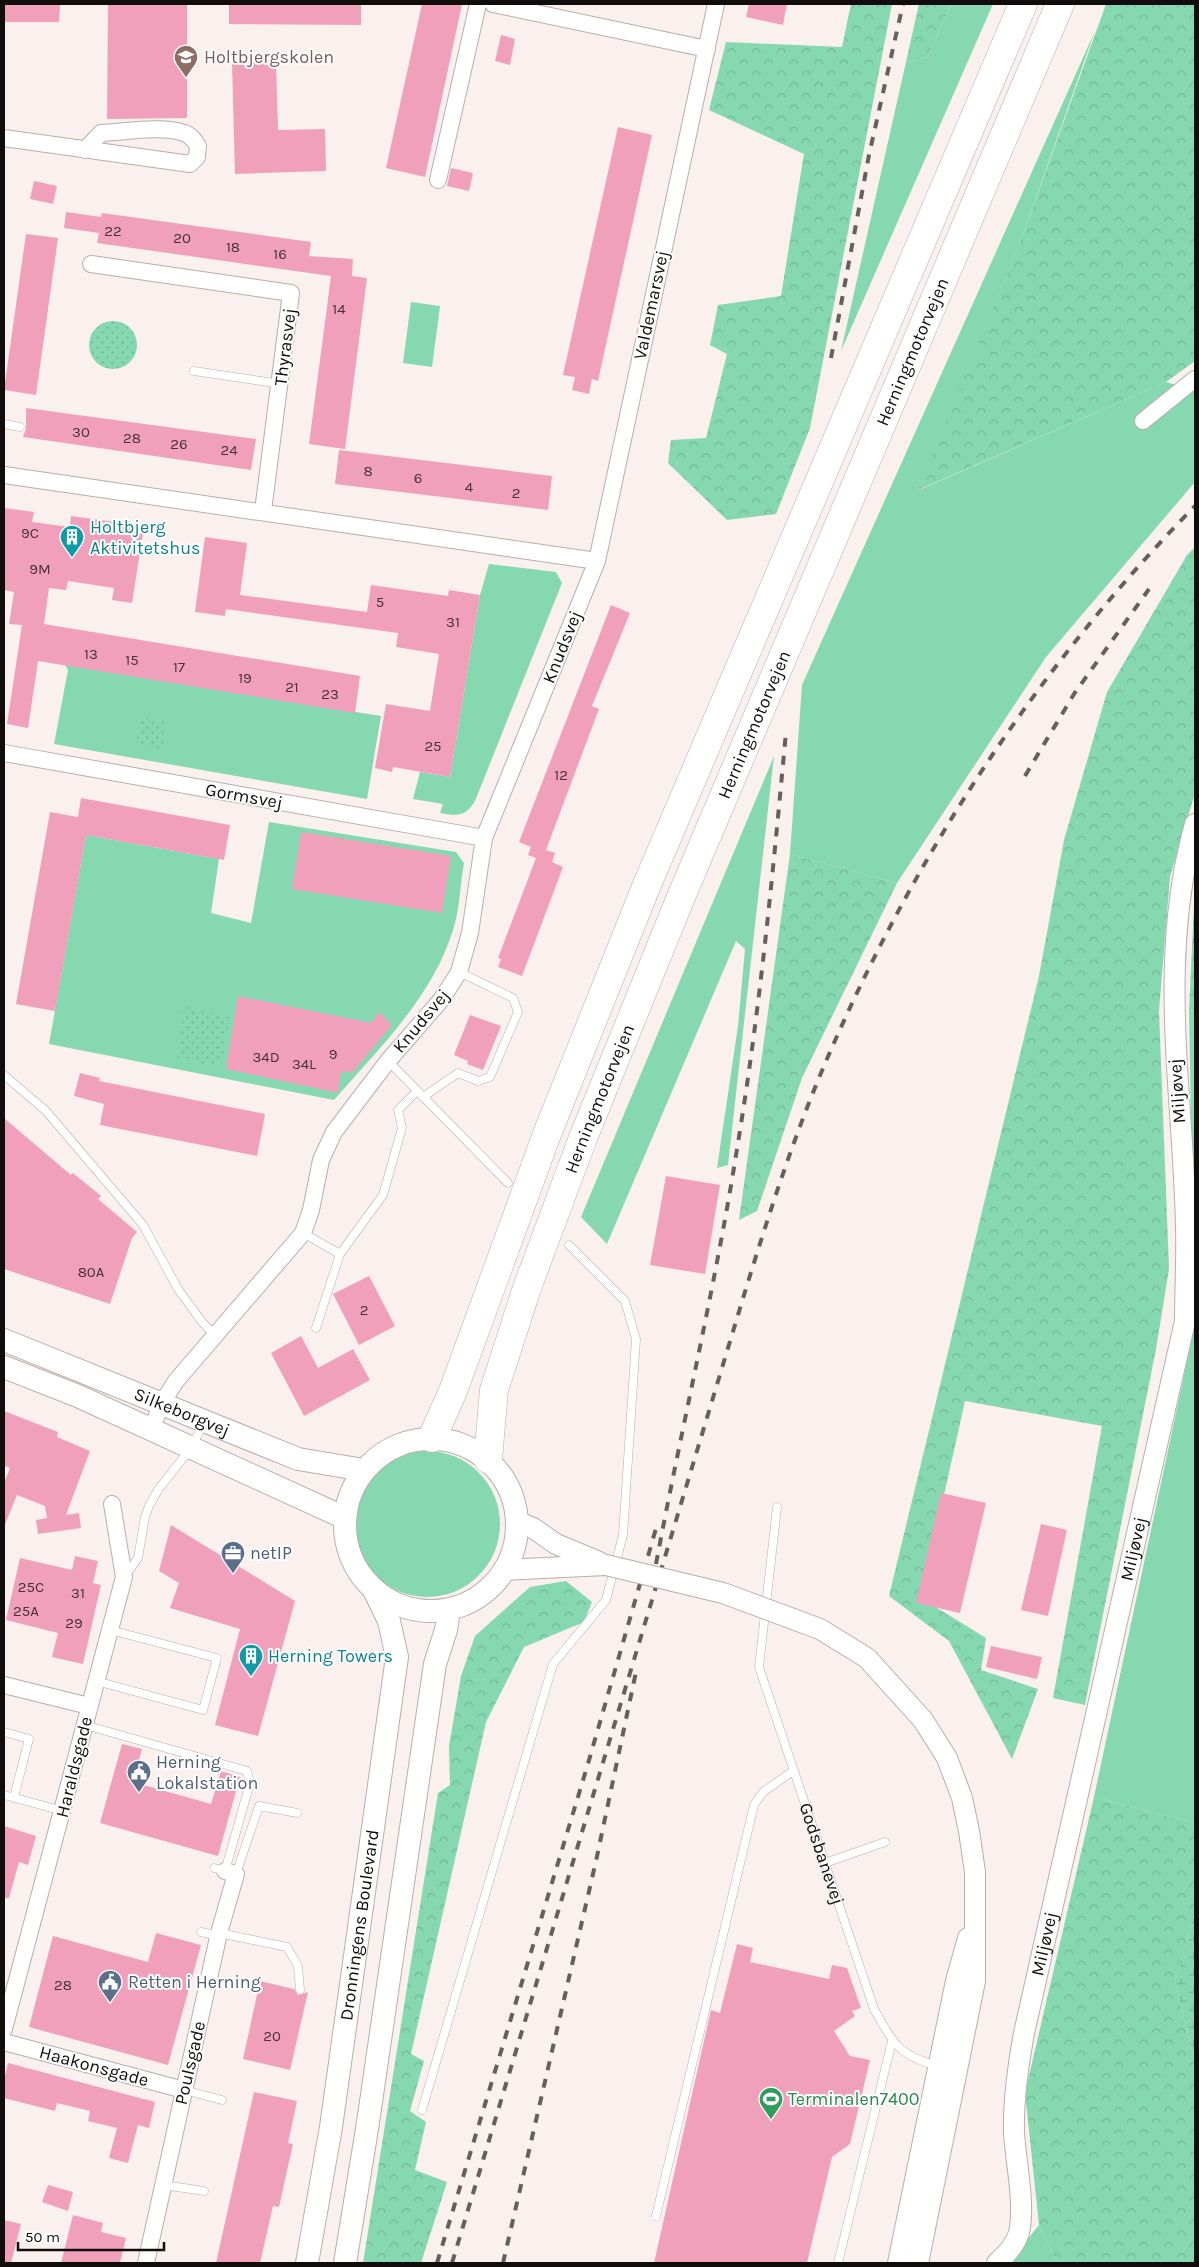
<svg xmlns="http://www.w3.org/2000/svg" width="1199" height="2267" font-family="Karla,sans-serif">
<defs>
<pattern id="forest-crowns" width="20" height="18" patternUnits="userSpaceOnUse" patternTransform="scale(1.25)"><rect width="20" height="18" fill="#86d8b0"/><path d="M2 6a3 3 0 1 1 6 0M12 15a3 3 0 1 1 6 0" fill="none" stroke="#73b896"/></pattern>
<pattern id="wetland-marsh" width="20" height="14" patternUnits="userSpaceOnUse" patternTransform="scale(1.25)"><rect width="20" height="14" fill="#86d8b0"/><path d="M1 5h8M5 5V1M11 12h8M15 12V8" fill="none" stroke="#73b896"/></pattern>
<pattern id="park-dots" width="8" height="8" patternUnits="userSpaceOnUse" patternTransform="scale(1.25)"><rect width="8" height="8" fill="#86d8b0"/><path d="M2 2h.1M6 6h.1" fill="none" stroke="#73b896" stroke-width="1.8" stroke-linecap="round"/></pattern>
</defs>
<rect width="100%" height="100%" fill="#faf0ed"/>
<!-- green -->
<path fill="#86d8b0" d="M951 4H993L841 351 906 62 927 58Z
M1095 31 1021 240 919 490 1166 382 1195 390V482L1046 657 897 883 790 854 802 685Z
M411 302 440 306 432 367 403 363Z
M489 564 556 572 562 583 475 801C465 817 458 816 440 813L443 804 413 799 420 772 450 777 480 595Z
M65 665 381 716 367 799 54 744 68 670Z
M774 756 728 1165 717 1168 738 1026 745 949 736 941 607 1244 581 1217Z
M269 822 456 852 464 863C460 884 460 909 453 930 432 998 379 1048 334 1100L49 1044 86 835 219 859 211 913 251 923Z
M1195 1010V1319L1189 1011Z
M1195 1324V1823L1094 1797Z
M354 1524a73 73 0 1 1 146 0a73 73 0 1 1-146 0Z
M1039 2225 1057 2263H1009Z"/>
<!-- forest -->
<path fill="url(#forest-crowns)" d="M851 4H892L810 428 776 514 727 520 668 463 671 440 706 438 727 354 710 345 718 305 781 296 804 154 709 110 726 42 842 47Z
M919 4H951L927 58 906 62Z
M1106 4H1195V361L1166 382 918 490 1021 240Z
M1195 547V793L1170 877 1159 1011 1169 1269 1156 1349 1085 1705 1053 1698 1102 1426 965 1401 921 1598 986 1638 981 1670 1038 1689 1012 1759 949 1641 889 1596 1039 976 1064 840 1107 692 1187 555Z
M790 854 897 883 802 1078 757 1211 739 1220Z
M566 1581 592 1602 584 1622 524 1647 486 1722 411 2054 424 2061 410 2111 426 2122 415 2170 447 2182 421 2263H363L438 1793 450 1785 449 1746 461 1676 475 1636 530 1587Z
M1094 1797 1195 1823V1912L1175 1981 1195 2063V2263H1057L1039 2225 1025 2093Z"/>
<!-- wetland -->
<path fill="url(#wetland-marsh)" d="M1195 883V1010L1189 1011Z
M1195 1912V2063L1175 1981Z"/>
<!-- park -->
<path fill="url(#park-dots)" d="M89 345a24 24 0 1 1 48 0a24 24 0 1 1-48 0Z
M140 716 166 721 163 749 136 745Z
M184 1007 230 1016 221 1067 177 1058Z"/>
<!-- building -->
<path fill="#f1a0bc" d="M4 4H60L59 22H4Z
M108 4H187V118L107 119Z
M229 4H361V25L229 24Z
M422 4H462L425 177 386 168Z
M749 4H787L783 25 746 17Z
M501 35 515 39 510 65 495 61Z
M276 61 278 130 325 129 326 171 235 174 232 62Z
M618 127 652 135 598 381 592 379 589 394 572 390 575 377 563 375Z
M451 168 473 173 469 191 447 186Z
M34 181 57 186 53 204 30 199Z
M66 212 101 217 102 213 311 242 309 256 353 259 352 276 367 278 345 449 309 444 331 276 97 243 99 233 64 228Z
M26 234 58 238 36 395 4 390Z
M26 408 256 439 251 470 23 437 26 428Z
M339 450 552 476 548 510 335 484Z
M4 508 34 512 32 522 70 527 71 516 144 526 132 603 112 600 114 588 68 581 66 590 49 588 44 624 360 676 355 713 38 661 28 728 7 724 22 625 9 624 14 592 4 590Z
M205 537 247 543 240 595 367 612 371 585 448 596 449 590 480 595 450 777 393 767 392 772 375 768 386 704 430 711 439 654 396 647 398 633 226 609 225 616 195 612Z
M611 605 630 613 592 706 599 709 546 850 555 853 552 862 563 867 522 976 498 967 501 959 498 958 536 858 528 855 531 847 519 842Z
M81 798 230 825 224 860 86 835 55 1011 16 1004 50 812 78 817Z
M301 832 451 856 442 913 292 889Z
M238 996 371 1023 379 1012 392 1025 352 1073 341 1071 338 1093 226 1069Z
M470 1015 501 1026 483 1070 467 1064 468 1061 454 1055Z
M80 1073 100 1078 99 1081 265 1114 257 1156 100 1125 104 1104 74 1096Z
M4 1118 71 1175 73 1173 101 1196 98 1199 137 1232 132 1238 110 1304 4 1269Z
M666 1176 720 1185 705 1274 650 1265Z
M369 1276 395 1326 359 1345 333 1294Z
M301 1336 318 1368 353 1349 370 1380 304 1416 271 1353Z
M4 1411 58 1432 57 1437 90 1451 66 1515 79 1513 81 1528 38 1534 36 1520 47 1518 45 1506 17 1495 4 1527V1483L10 1468 4 1466Z
M941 1493 986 1503 960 1613 916 1603Z
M1041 1524 1067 1530 1048 1616 1021 1610Z
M171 1525 295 1601 258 1736 215 1725 240 1629 170 1608 179 1583 159 1571Z
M75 1556 98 1561 93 1583 101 1585 83 1664 52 1657 58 1633 6 1620 20 1558 72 1570Z
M991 1646 1042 1657 1037 1679 986 1667Z
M122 1744 142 1749 133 1782 211 1804 221 1771 240 1777 218 1856 100 1823Z
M4 1826 36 1836 28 1865 19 1862 9 1898H4Z
M156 1933 201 1945 168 2065 29 2027 53 1936 148 1962Z
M737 1944 753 1948 750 1962 829 1979 832 1965 847 1968 861 2008 852 2011 855 2016 834 2031 850 2056 870 2060 850 2144 832 2157 807 2263H654L711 2010 720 2013Z
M260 1981 294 1989 298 1995 308 1992 290 2070 243 2059Z
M8 2063 155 2102 149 2128 138 2125 128 2163 109 2158 117 2128 88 2121 90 2111 57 2103 55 2111 4 2098V2080Z
M254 2092 297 2101 288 2143 293 2144 279 2207 273 2206 260 2263H216Z
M48 2185 73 2192 68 2211 42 2202Z
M73 2215 103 2223 101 2232 126 2238 120 2263H61Z
M4 2220 21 2224 11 2263H4Z"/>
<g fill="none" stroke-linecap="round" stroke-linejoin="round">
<defs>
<g id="service">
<path d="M194 371 281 384"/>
<path d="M4 424 20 427"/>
<path d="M388 1061 508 1183"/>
<path d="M4 1075 46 1111 143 1225 178 1289 202 1322 214 1334"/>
<path d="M423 1097 458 1073 478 1081 490 1077 518 1012 513 998 459 972"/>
<path d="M303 1233 340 1254"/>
<path d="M316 1328 340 1254 383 1195 402 1128 398 1110 417 1091"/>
<path id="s1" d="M777 1507 759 1667 874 2009C894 2044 897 2054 937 2066"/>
<path d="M125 1576 138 1558 145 1517 149 1506 158 1490 190 1449 204 1423"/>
<path d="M96 1681 203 1710 217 1658 110 1630"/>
<path d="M85 1725 247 1771 250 1783 225 1871 214 1868"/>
<path d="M4 1732 29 1739 14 1797"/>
<path d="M4 1795 63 1811"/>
<path d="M825 1863 885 1842"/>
<path d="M236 1874 259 1806 297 1813"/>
<path d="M201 1932 219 1936"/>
<path d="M219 1933 287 1947 298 1966 300 1990"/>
<path d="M184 2090 222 2100"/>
<path d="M422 2110 553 1664 606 1600 623 1535 636 1339 625 1301 569 1245"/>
<path d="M163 2185 204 2191"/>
<path d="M656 2216 754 1805 763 1792 793 1771"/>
<path d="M838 2263 892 2041"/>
</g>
<path id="minor" d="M493 4 707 49
M4 138 190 164 197 157 198 146C194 140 191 135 184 133 163 125 124 132 101 133L85 150
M438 180 478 4
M91 264 291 293 263 511
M1143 421 1195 379
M4 475 597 561
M4 753 484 838
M151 1430 162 1403 176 1381 303 1233 311 1210 321 1160 334 1132 388 1061 441 1000 459 972 470 933 484 838 597 561 716 4
M4 1685 89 1706
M4 2029 124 1577 112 1504
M4 2042 184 2090
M146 2263 219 1933 236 1874 225 1871"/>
<g id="tertiary">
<path d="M518 1522 533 1528 556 1544 599 1562"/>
<path d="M505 1570 606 1565"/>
<path d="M820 1629 867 1658 923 1720 947 1758 962 1798 969 1831 975 1872V1981L918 2263"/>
<path d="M898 2263 956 1981 968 1938"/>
<path id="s2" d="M997 2263C1007 2254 1018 2242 1020 2228 1024 2197 1016 2164 1014 2133 1013 2099 1018 2066 1024 2033L1185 1321C1185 1290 1187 1258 1186 1227 1183 1089 1157 960 1195 824"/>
</g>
<g id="secondary">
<path id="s3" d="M4 1340 298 1459 364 1470"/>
<path d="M4 1367 78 1396 345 1518"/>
<circle cx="431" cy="1525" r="86"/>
<path id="s4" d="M307 2263 331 2127 397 1657 389 1621 374 1590"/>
<path d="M345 2263 367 2129 435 1664 446 1630 449 1610"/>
</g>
<g id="motorway">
<path d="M432 1438 453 1391 547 1134 646 887 1023 4"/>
<path id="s5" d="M488 1459 494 1390 527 1288 583 1138 681 897 1060 4"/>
</g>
</defs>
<!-- service casing -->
<use href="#service" stroke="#b7afab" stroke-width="9"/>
<!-- minor casing -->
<use href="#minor" stroke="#b7afab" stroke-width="18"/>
<!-- tertiary casing -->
<use href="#tertiary" stroke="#b7afab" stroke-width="22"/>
<!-- secondary casing -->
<use href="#secondary" stroke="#b7afab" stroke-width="24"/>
<!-- motorway casing -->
<use href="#motorway" stroke="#b7afab" stroke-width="29"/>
<!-- service -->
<use href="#service" stroke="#fff" stroke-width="8"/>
<!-- minor -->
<use href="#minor" stroke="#fff" stroke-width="16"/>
<!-- tertiary -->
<use href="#tertiary" stroke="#fff" stroke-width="20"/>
<!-- secondary -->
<use href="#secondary" stroke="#fff" stroke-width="22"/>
<!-- motorway -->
<use href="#motorway" stroke="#fff" stroke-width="28"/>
<!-- rail -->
<path stroke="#655f5e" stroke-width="4" stroke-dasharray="9 9" stroke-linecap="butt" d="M831 358 869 155 903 4
M1025 776 1074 694 1149 589
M656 1564C682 1425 715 1288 737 1149 760 1010 773 872 786 732
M437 2263 587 1767 657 1525
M452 2263 744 1295C767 1220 791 1145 821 1073 910 862 1035 669 1195 506
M503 2263 596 1861 636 1672"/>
<defs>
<path id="tertiary-bridge" d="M606 1565 723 1593 820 1629"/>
</defs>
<!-- tertiary-bridge casing -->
<use href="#tertiary-bridge" stroke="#b7afab" stroke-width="22" stroke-linecap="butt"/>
<!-- tertiary-bridge -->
<use href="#tertiary-bridge" stroke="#fff" stroke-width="20"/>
</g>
<!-- icons -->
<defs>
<symbol id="school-pin" viewBox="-11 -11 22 30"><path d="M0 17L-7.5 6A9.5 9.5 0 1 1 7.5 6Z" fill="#8d6e63" stroke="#fff"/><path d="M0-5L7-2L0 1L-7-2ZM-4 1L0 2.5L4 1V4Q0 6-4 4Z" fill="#fff"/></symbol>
<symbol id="building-pin" viewBox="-11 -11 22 30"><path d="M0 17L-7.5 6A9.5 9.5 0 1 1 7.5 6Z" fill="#0f9aa8" stroke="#fff"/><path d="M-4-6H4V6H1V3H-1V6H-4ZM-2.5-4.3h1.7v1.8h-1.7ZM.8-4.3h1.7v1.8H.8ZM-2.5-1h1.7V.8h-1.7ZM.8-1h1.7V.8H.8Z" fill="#fff"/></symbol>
<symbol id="office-pin" viewBox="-11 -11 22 30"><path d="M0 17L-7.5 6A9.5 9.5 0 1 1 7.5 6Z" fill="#5c6f8a" stroke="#fff"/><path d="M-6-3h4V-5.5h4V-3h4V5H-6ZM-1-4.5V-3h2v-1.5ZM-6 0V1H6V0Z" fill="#fff"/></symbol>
<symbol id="civic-pin" viewBox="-11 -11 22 30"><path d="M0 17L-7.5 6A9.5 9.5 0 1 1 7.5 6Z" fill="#5c6f8a" stroke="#fff"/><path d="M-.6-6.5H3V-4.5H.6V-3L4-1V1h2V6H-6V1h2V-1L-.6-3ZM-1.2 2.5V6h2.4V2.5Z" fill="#fff"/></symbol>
<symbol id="stadium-pin" viewBox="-11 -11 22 30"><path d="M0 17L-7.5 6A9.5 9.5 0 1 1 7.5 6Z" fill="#2e9e5b" stroke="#fff"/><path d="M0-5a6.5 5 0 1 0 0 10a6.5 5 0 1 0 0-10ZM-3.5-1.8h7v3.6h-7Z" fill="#fff"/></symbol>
</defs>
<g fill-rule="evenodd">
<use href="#school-pin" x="172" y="43" width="28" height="38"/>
<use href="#building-pin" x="58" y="523" width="28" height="38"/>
<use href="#office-pin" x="219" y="1539" width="28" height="38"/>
<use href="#building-pin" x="237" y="1642" width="28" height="38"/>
<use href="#civic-pin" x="125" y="1758" width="28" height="38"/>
<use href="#civic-pin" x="96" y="1968" width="28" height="38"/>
<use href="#stadium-pin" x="757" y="2085" width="28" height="38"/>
</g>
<g text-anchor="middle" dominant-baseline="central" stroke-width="4" stroke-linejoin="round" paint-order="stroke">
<!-- number labels -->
<g font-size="15" fill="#483238">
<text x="113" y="231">22</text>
<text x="182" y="238">20</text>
<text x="233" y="247">18</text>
<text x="280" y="254">16</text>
<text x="339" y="309">14</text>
<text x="81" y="432">30</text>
<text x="132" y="438">28</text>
<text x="179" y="444">26</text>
<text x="229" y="450">24</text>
<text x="368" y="471">8</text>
<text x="418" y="478">6</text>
<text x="469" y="487">4</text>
<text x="516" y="493">2</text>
<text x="30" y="533">9C</text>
<text x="40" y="569">9M</text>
<text x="380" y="602">5</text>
<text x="453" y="622">31</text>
<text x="91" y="654">13</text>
<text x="132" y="660">15</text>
<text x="179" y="667">17</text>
<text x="245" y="678">19</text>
<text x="292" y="687">21</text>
<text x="330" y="694">23</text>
<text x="433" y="746">25</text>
<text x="561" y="775">12</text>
<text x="333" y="1054">9</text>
<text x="266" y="1057">34D</text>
<text x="304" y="1064">34L</text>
<text x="91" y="1272">80A</text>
<text x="364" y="1310">2</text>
<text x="31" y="1587">25C</text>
<text x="78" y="1593">31</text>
<text x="26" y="1611">25A</text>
<text x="74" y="1623">29</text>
<text x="63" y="1985">28</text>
<text x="272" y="2036">20</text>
</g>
<!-- education labels -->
<g font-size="18" fill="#785e54" stroke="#fff" text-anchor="start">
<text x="204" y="57">Holtbjergskolen</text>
</g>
<!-- street labels -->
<g font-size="18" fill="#100d0c" stroke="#fff">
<text transform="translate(651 305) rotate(-78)">Valdemarsvej</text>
<text transform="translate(285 347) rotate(-83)">Thyrasvej</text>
<text stroke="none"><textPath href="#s5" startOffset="1189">Herningmotorvejen</textPath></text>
<text transform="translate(562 647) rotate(-68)">Knudsvej</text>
<text stroke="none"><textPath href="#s5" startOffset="784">Herningmotorvejen</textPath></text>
<text transform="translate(244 796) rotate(10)">Gormsvej</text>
<text transform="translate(421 1021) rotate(-50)">Knudsvej</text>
<text transform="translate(1177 1091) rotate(-94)">Miljøvej</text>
<text stroke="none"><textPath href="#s5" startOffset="379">Herningmotorvejen</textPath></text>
<text stroke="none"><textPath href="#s3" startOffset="192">Silkeborgvej</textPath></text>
<text stroke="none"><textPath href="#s2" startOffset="735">Miljøvej</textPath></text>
<text transform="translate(74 1767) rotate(-76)">Haraldsgade</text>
<text stroke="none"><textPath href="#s1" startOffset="358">Godsbanevej</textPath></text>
<text stroke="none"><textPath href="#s4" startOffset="342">Dronningens Boulevard</textPath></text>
<text stroke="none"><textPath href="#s2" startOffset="330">Miljøvej</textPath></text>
<text transform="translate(190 2063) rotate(-77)">Poulsgade</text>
<text transform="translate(94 2066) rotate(15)">Haakonsgade</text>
</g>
<!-- culture labels -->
<g font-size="18" fill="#0d838f" stroke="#fff" text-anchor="start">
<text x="90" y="527">Holtbjerg<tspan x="90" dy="21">Aktivitetshus</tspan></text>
<text x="268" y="1656">Herning Towers</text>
</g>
<!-- service labels -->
<g font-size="18" fill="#4e5e75" stroke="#fff" text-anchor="start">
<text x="250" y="1553">netIP</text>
<text x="156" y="1762">Herning<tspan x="156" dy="21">Lokalstation</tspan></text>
<text x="128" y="1982">Retten i Herning</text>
</g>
<!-- leisure labels -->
<g font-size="18" fill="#27864d" stroke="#fff" text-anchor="start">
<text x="788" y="2099">Terminalen7400</text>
</g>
</g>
<!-- border -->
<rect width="1199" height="2267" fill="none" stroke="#100d0c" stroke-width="10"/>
<!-- scale -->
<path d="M18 2242v8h146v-8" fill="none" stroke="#100d0c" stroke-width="2.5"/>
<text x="25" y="2242" font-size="15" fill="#100d0c" stroke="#ffffff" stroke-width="4" paint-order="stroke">50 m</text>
</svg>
